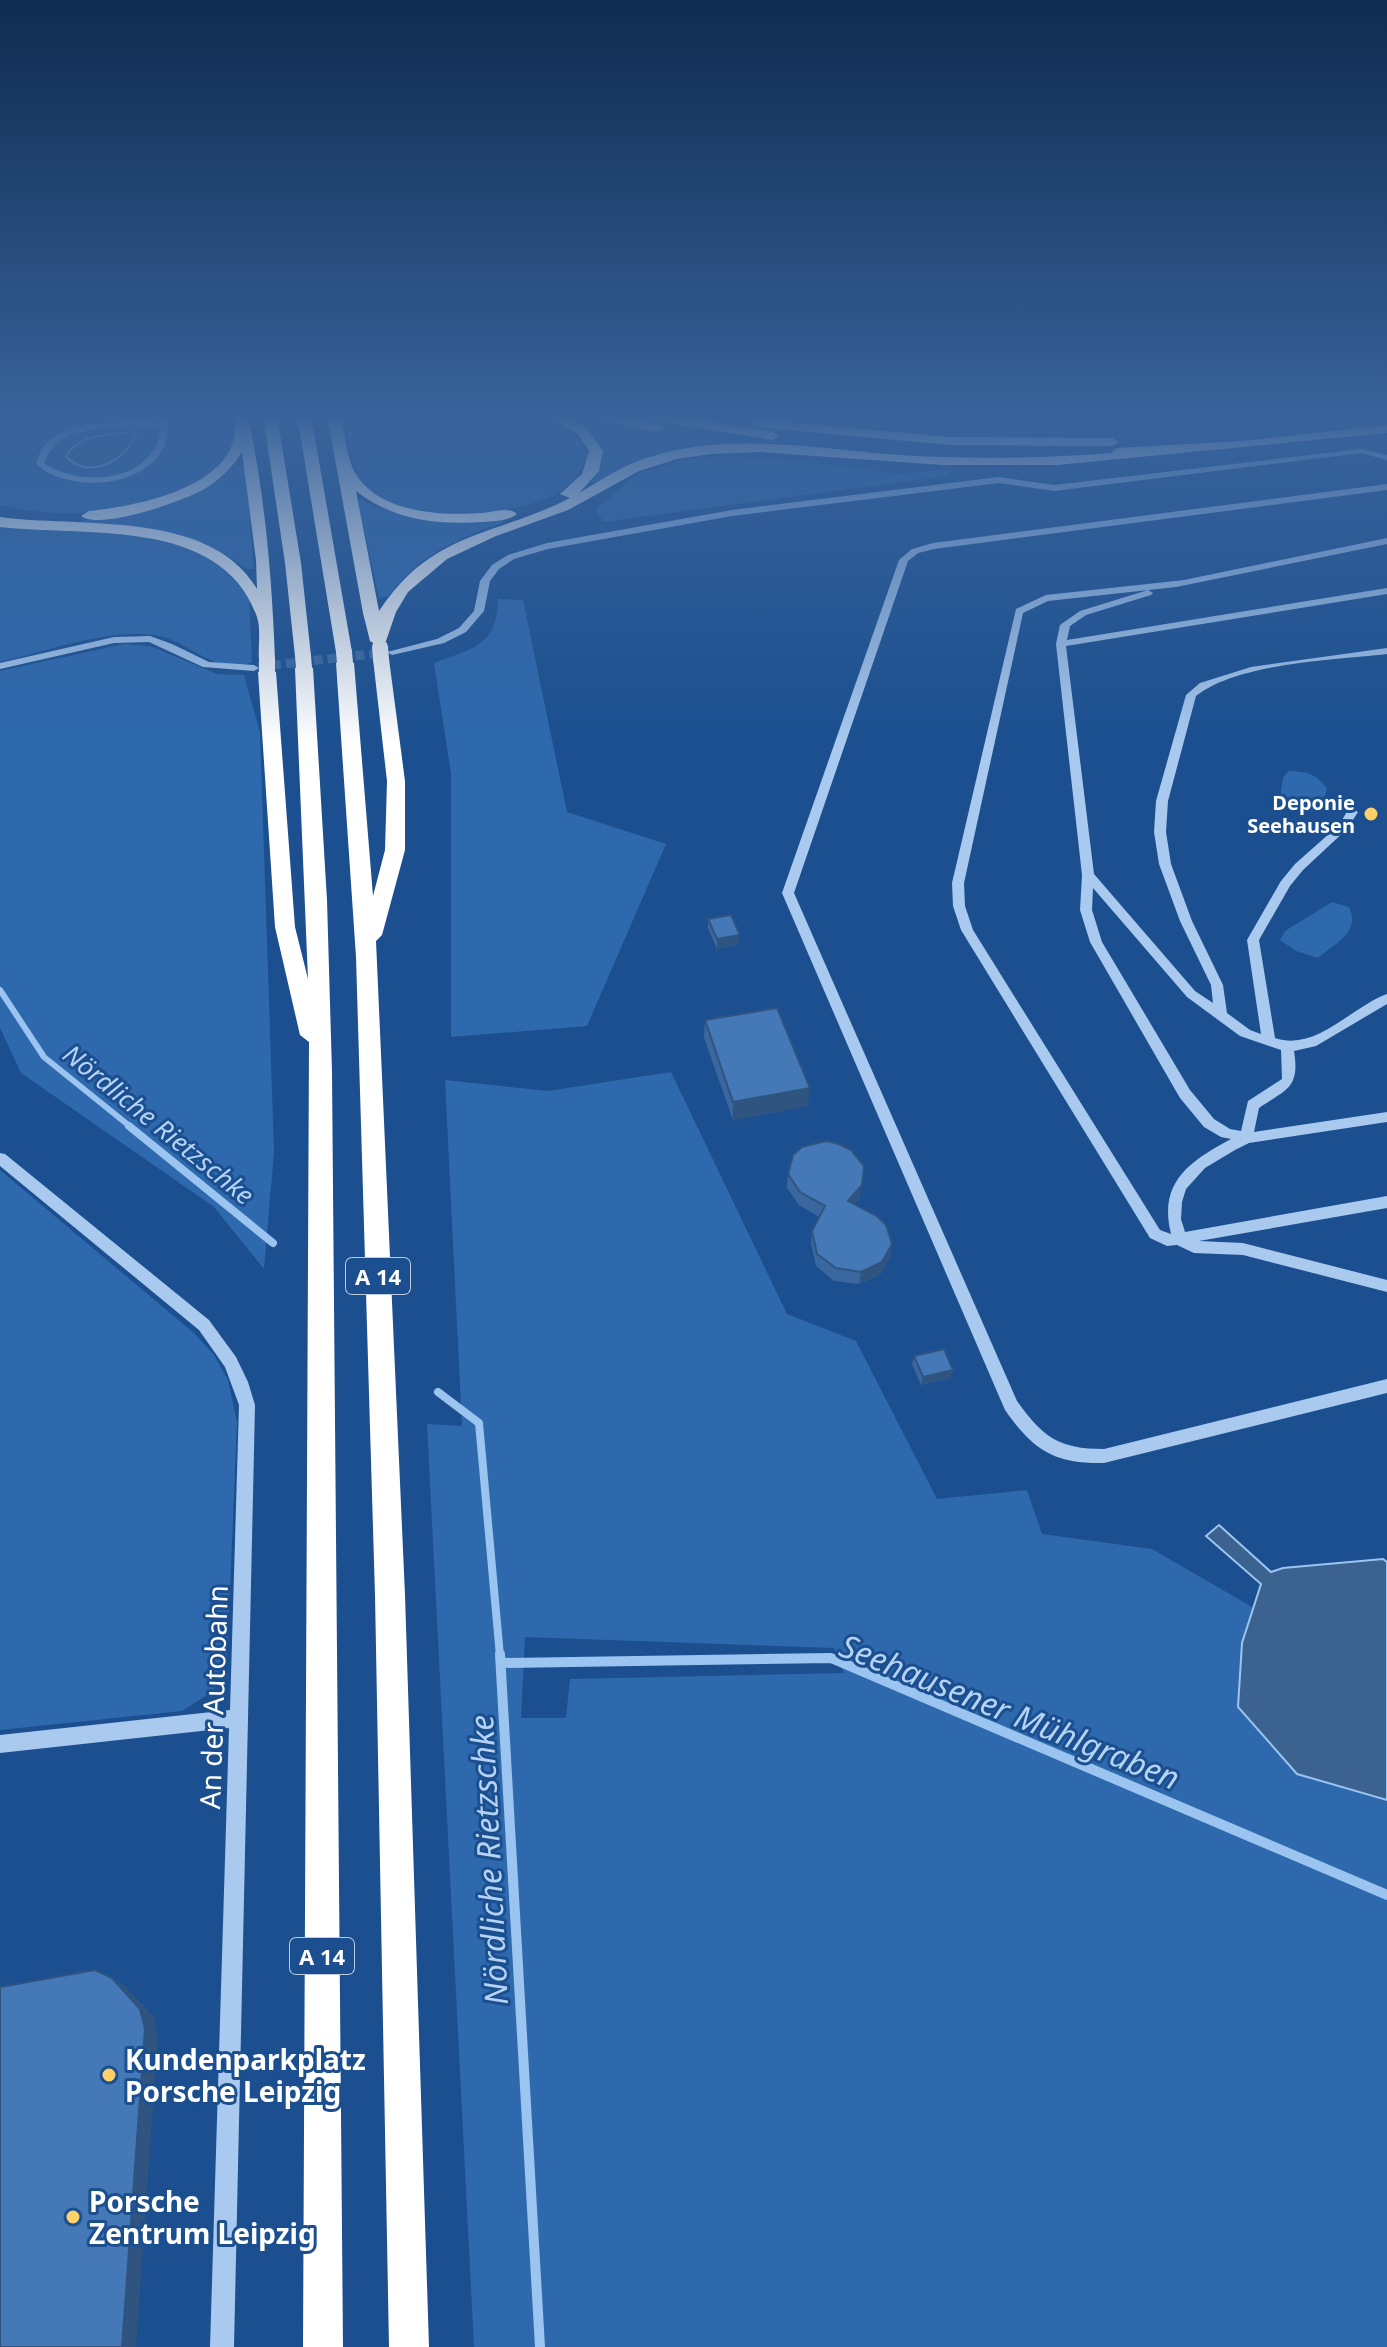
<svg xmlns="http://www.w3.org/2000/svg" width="1387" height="2347" font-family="'Noto Sans',sans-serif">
<rect width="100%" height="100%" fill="#1b4f8f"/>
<!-- green -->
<path fill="#2e69ad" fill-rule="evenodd" d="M13 415H231L237 441C231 449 226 459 218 466 161 515 71 522 0 505V421Z
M343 415H537C564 424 575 429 588 455 581 469 575 480 563 489 522 519 400 526 365 485 350 469 348 436 343 415Z
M580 418 728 444 653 455 595 483 592 481C612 450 604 441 576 420Z
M729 456 825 464 899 474 949 469 948 476 603 522 596 509 638 474 688 459Z
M235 464 245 465 254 569H247C194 530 147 527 83 524L81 521C129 516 200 499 235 464Z
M361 499C405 524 454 518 504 519L502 523C452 541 422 554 388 596L379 598 358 503Z
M0 526 133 535 197 549 225 567 249 598 252 662C216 678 187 638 153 635 106 629 47 651 0 662Z
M498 599 523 600 567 812 666 844 587 1026 451 1037V773L434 663C472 649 498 645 498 599Z
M124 644 150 646 217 674 244 675 260 732 274 1152 264 1269 214 1207 21 1073 0 1028V671Z
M1288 771C1307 771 1317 774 1327 789L1321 810C1303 815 1292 812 1280 797L1283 778Z
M1332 902 1349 907C1361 932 1336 943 1318 958L1296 951 1280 940 1285 931Z
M671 1072 787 1314 856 1341 937 1499 1027 1490 1042 1534 1152 1549 1254 1608 1242 1643 1387 1800V2347H474L427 1424 462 1426 445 1080 548 1091ZM525 1637 834 1648 844 1673 570 1679 566 1718H521Z
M0 1170 195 1334 214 1355 228 1380 237 1422 227 1663 225 1673 212 1692 182 1711 0 1730Z"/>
<!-- water -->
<path fill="#3c6290" stroke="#9cc4f0" stroke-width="2" d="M136 432C127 462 87 481 66 456 80 433 112 434 136 432Z
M1219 1525 1271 1572 1283 1568 1383 1559 1387 1562V1800L1297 1774 1238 1707 1242 1643 1261 1584 1206 1536Z"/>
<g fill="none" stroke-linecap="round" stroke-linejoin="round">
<!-- stream-far2 -->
<path stroke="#9cc4f0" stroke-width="6" d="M0 990 44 1057 132 1128"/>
<!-- stream-far1 -->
<path stroke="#9cc4f0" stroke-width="8" d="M129 1126 273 1243
M438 1392 479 1423 500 1656"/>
<!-- stream -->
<path stroke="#9cc4f0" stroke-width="10" d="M500 1654 540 2347
M501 1663 831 1658 1387 1895"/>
<!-- minor-tunnel -->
<path stroke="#3d69a0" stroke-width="9" stroke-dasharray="9 5" stroke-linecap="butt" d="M258 667 388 652"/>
<!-- minor -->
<path fill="#a9c9ee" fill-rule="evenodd" d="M162 415H170C167 427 168 441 161 452 138 489 66 492 36 464 38 458 40 451 44 446 67 418 127 421 160 422ZM111 427H160C159 435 158 445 153 451 131 484 74 484 44 463 55 433 82 431 111 427Z
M1108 415H1130L1094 422 1090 420Z
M1361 449 1387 455V460L1361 453 1054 491 999 483 732 516 548 549 514 559 499 569 490 581 484 611 466 632 444 643 392 655 387 652 437 639 459 628 474 611 480 581 492 565 508 555 547 543 732 510 999 477 1054 485Z
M1387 484V490L934 549 918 553 908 561 794 893 1017 1401C1043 1437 1058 1449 1104 1449L1387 1379V1393L1104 1463C1054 1464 1033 1450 1005 1410L782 893 899 560 912 549 933 543Z
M1387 538V544L1176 587 1048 601 1023 613 964 883 965 906 973 930 1160 1230 1171 1234C1158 1182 1190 1161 1231 1139L1221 1137 1204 1127 1180 1098 1090 942 1080 910 1082 875 1056 644 1060 625 1080 611 1148 590 1153 593 1151 595 1086 615 1070 626 1067 640 1387 588V594L1066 646 1094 874 1195 991 1213 1003 1211 985 1180 921 1159 864 1154 832 1156 801 1186 695 1200 683 1251 667 1387 648V654C1334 660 1237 663 1196 696L1168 801 1166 832 1171 864 1192 921 1223 985 1227 1013 1250 1030 1261 1034 1247 940 1281 881 1295 864 1339 825 1348 810 1352 809 1358 812 1347 829 1303 870 1290 886 1259 940 1275 1038C1316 1052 1351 1007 1387 994V1004L1316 1046 1294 1051C1300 1088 1287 1089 1259 1108L1254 1132 1387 1112V1122L1249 1143 1235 1150 1205 1168 1186 1189 1182 1202 1181 1219 1185 1232 1387 1196V1208L1199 1241 1243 1243 1387 1280V1292L1243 1255 1194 1253 1177 1245 1167 1246 1150 1238 961 930 953 906 952 883 1016 609 1046 595 1184 580ZM1093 888 1187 997 1240 1036 1281 1050 1282 1079 1248 1101 1241 1131 1230 1129 1214 1119 1190 1090 1102 942 1092 910Z
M150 636 172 644 209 662 254 665 259 668 254 671 203 667 149 642 114 643 0 669V663L114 637Z
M0 1153 5 1154 209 1320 236 1357 248 1382 255 1405 234 2347H210L229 1728 0 1753V1735L230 1710 239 1405 225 1367 199 1330 0 1166Z"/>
<!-- highway -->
<path fill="#fff" fill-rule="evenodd" d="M0 415H9L0 420Z
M234 415H248C265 497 272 577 275 660L273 664H261L259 660C258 647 261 629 257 617 222 516 84 537 0 527V517C79 528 210 509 257 589L256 560 242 452C233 467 220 479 206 488 187 500 99 531 81 516L89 511C138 506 248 485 234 415Z
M263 415H277L301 563 311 656 303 661 295 656 285 563Z
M297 415H311L352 652 344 657 336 652Z
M327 415H341C344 431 346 449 351 464 370 513 439 516 482 513 494 512 508 506 517 514 509 521 493 521 482 522 436 525 393 520 356 491L379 611C432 530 494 537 570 498L560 494 582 474 589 451 578 434 545 415C576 415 587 426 603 451L599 471 579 493C598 482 617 469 638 461 727 428 824 451 916 456 981 459 1046 458 1111 453L1117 448 1242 441 1387 425V433L1057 465H943L760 452 711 454 677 459 639 471 568 510 496 536 447 559 408 592 396 612 386 641 378 646 370 641 363 613Z
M577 415H610L658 424 665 428 658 432Z
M634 415H669L773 432 780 436 773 440 641 419Z
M758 420 951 437 1112 438 1119 442 1112 446 951 445 753 427V421Z
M381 654 389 659 405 781V850L382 935 376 941 405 1595 429 2347H389L375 1595 356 957 336 663 345 658 354 663 373 896 385 850 387 781 373 659Z
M304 663 313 668 327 900 332 1072 343 2347H303L309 1042 300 1035 275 927 258 672 267 667 276 672 295 927 308 979 295 668Z"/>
<!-- highway-bridge -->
<path stroke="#fff" stroke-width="16" d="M380 647 381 659
M344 652 345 663
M303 656 304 668
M267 660V672"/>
</g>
<!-- wall -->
<path fill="#3a679d" d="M708 919 739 944 717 949 708 928Z
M705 1020 808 1106 733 1120 704 1038Z
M788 1174 860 1198 854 1205 892 1244 890 1257 880 1275 859 1284 834 1281 816 1266 811 1244 812 1231 819 1217 799 1205 787 1188Z
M914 1356 951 1378 921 1385 912 1364Z"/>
<!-- shaded-wall -->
<path fill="#305480" d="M740 935 739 944 717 949V939Z
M810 1088 808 1106 733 1120V1102Z
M862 1185 860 1198 846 1214 848 1201Z
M892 1244 890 1257 880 1275 859 1284 861 1272Z
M953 1370 951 1378 921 1385 923 1377Z
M112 1978 124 1985 153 2016 158 2036 136 2347H122Z"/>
<!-- building -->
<path fill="#4478b7" stroke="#305480" stroke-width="2" d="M731 915 740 935 717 939 708 919Z
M777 1008 810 1088 733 1102 705 1020Z
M826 1141 839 1144 851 1150 864 1166 862 1185 848 1201 877 1216 886 1225 892 1244 882 1262 861 1272 836 1268 817 1254 812 1231 825 1206 800 1192 788 1174 793 1155 802 1147Z
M944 1349 953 1370 923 1377 914 1356Z
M95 1970 112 1978 140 2009 145 2029 122 2347H0V1987Z"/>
<!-- sky -->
<linearGradient id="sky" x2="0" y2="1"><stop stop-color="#0f2b4f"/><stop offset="0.56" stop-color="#39639b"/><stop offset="1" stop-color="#39639b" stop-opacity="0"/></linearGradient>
<rect width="1387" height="744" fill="url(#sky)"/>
<!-- markers -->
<g fill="#ffd166" stroke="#1b4f8f" stroke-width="3">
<circle cx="1371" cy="814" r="8"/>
<circle cx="109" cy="2075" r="8"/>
<circle cx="73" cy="2217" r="8"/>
</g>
<g text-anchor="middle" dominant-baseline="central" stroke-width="6" stroke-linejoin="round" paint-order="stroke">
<!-- far-poi labels -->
<g font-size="20" font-weight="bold" fill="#fff" stroke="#1b4f8f" text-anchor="end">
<text x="1355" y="802">Deponie<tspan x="1355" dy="23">Seehausen</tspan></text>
</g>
<!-- shield labels -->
<g fill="#1b4f8f" stroke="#bbcadd" stroke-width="2">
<rect x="346" y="1258" width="64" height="36" rx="6"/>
<rect x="290" y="1938" width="64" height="36" rx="6"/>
</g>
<g font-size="22" font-weight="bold" fill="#fff">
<text x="378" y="1276">A 14</text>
<text x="322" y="1956">A 14</text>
</g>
<!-- water labels -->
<g font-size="26" font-style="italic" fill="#b5d3f5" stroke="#1b4f8f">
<text transform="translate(159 1124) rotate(39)">Nördliche Rietzschke</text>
</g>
<!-- near-street labels -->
<g font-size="28" fill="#fff" stroke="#1b4f8f">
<text transform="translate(213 1697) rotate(-88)">An der Autobahn</text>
</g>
<!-- near-poi labels -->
<g font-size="28" font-weight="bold" fill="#fff" stroke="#1b4f8f" text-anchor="start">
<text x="125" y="2059">Kundenparkplatz<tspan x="125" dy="32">Porsche Leipzig</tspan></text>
<text x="89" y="2201">Porsche<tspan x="89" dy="32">Zentrum Leipzig</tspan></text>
</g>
<!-- near-water labels -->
<g font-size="32" font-style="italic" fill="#b5d3f5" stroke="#1b4f8f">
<text transform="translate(1010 1711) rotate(22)">Seehausener Mühlgraben</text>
<text transform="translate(488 1860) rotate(-93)">Nördliche Rietzschke</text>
</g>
</g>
</svg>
